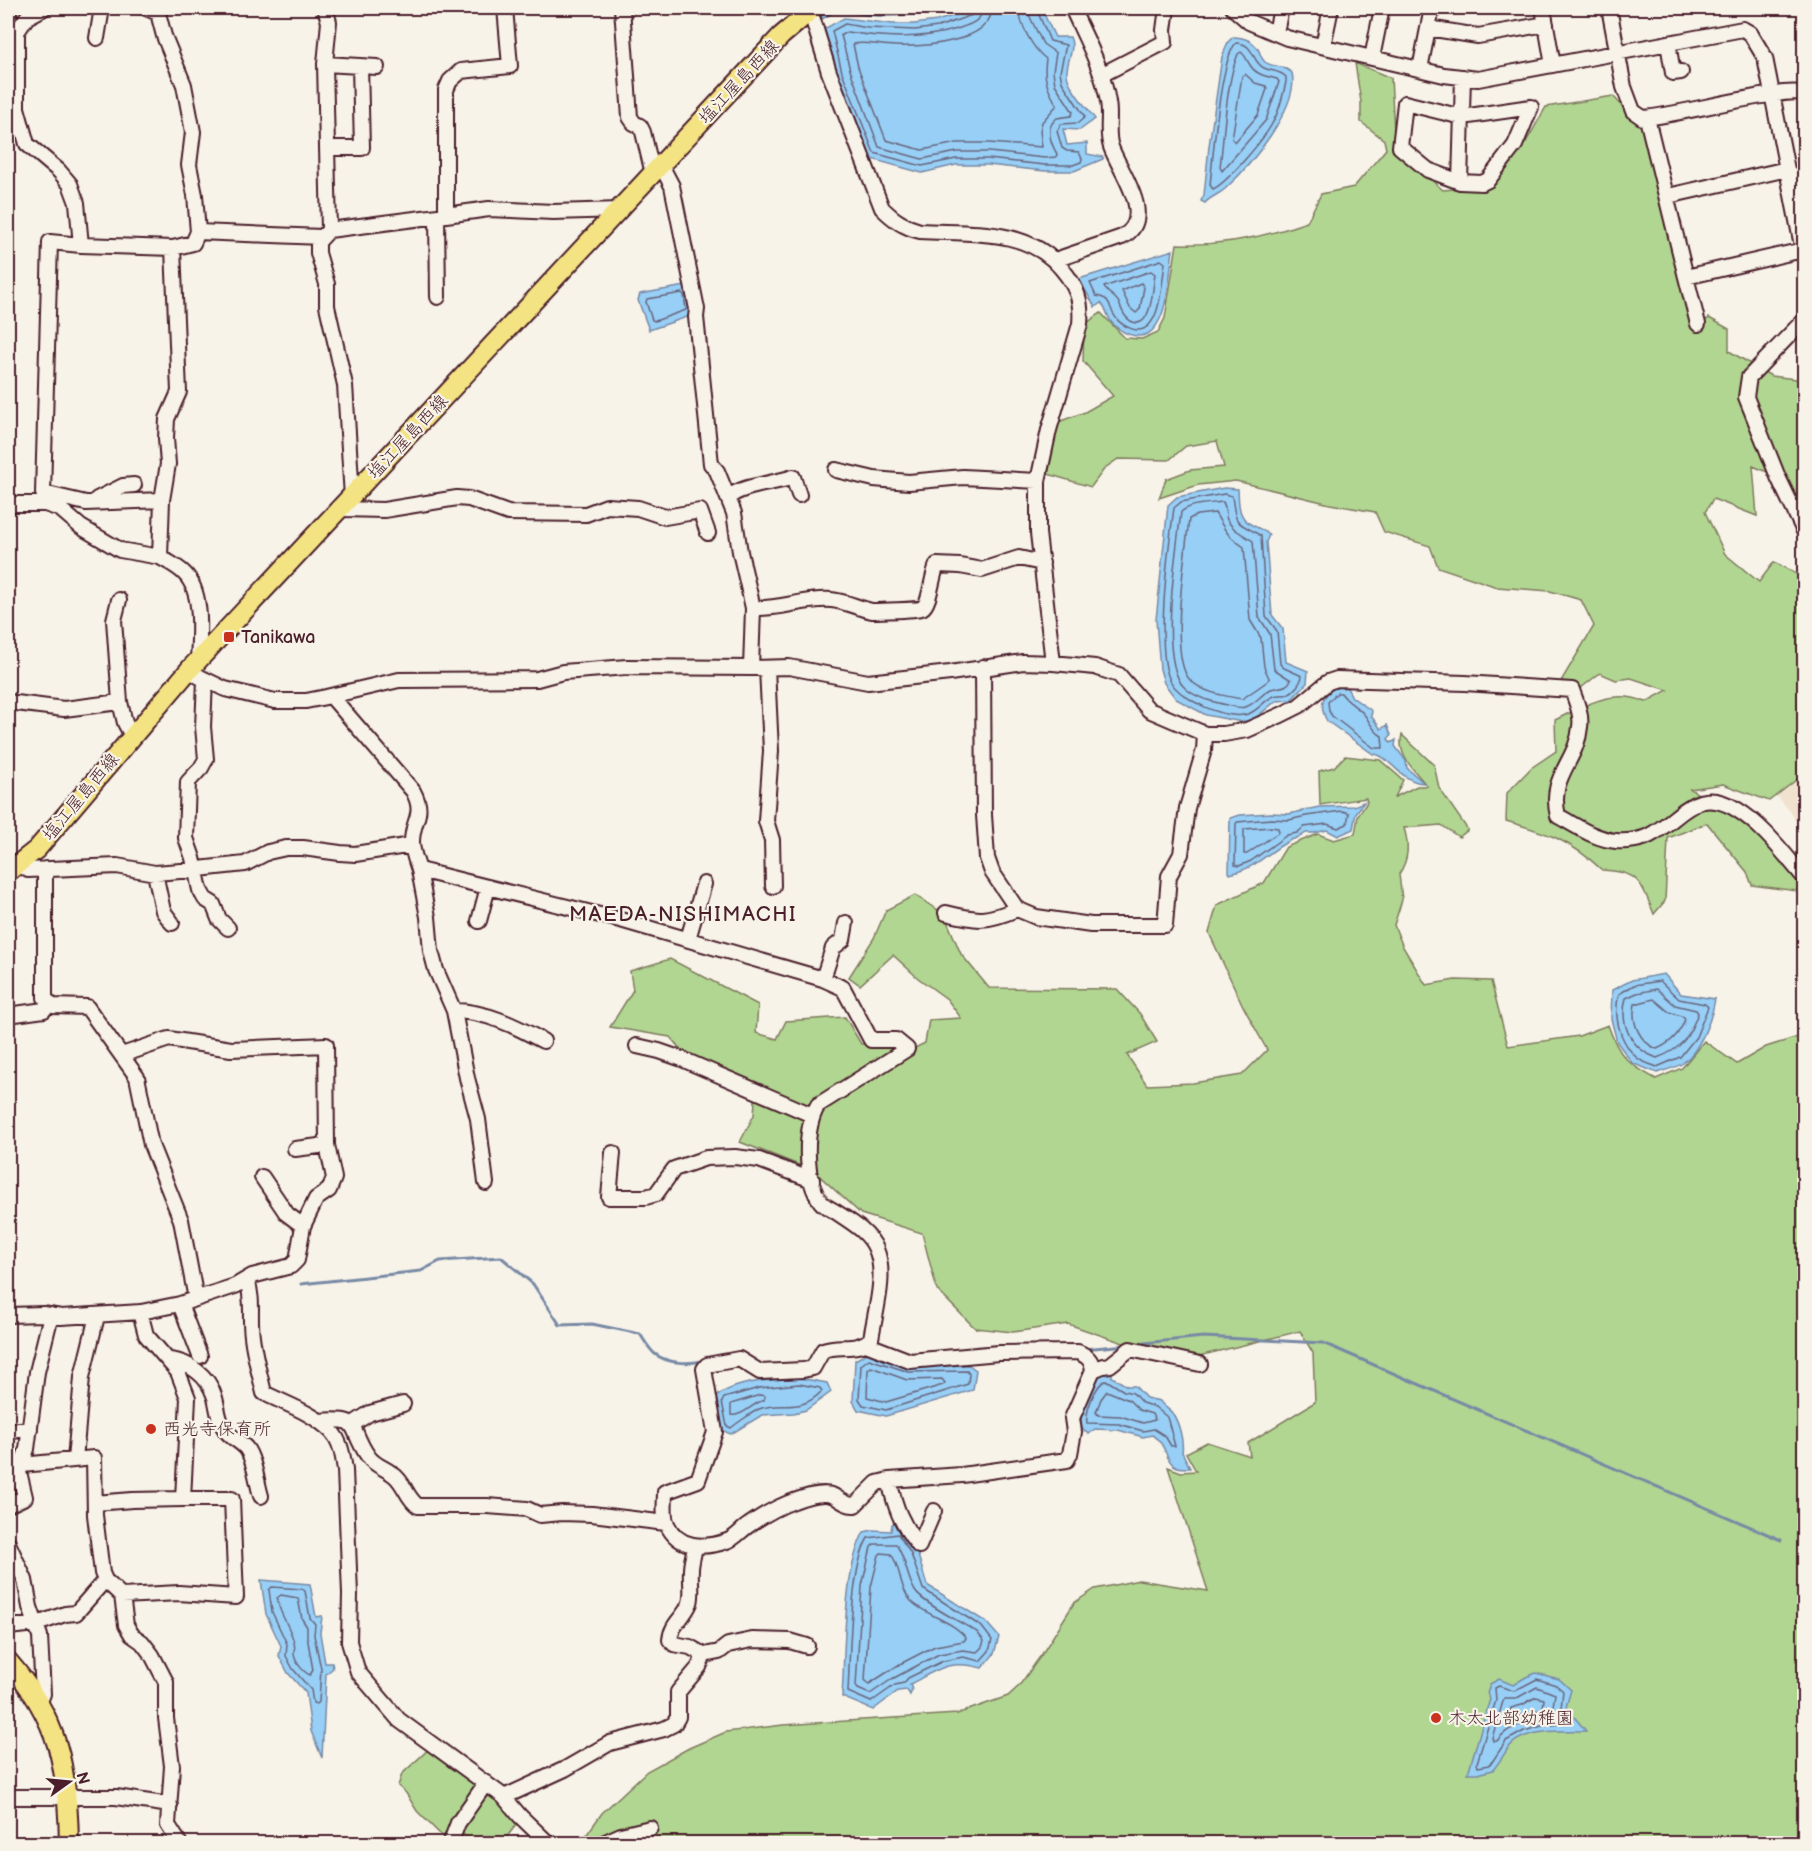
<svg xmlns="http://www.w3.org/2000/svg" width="1812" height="1851" font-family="'Balsamiq Sans','Klee One',sans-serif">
<rect width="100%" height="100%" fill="#f7f3e8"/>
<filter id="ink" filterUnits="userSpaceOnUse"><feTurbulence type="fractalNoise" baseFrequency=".0167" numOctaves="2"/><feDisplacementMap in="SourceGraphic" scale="12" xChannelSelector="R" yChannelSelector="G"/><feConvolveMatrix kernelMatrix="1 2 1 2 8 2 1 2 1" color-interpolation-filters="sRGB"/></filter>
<g filter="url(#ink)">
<!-- built -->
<path fill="#f1e2cf" d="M1804 776V836L1790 811 1777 796Z"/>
<!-- green -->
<path fill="#b1d691" stroke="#7e7a5e" stroke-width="1.5" d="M1355 63 1391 78 1395 149 1443 190 1492 186 1526 142 1546 107 1613 96 1630 114 1644 122 1694 330 1709 318 1729 329V351L1771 376 1804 380V518L1786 480 1753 466 1757 516 1713 499 1705 512 1725 554 1759 582 1774 562 1804 578V774L1769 801 1723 784 1690 789 1739 819 1764 840 1804 886V892L1752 885 1747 872 1707 823 1668 838 1665 901 1654 914C1640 881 1640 872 1602 870 1570 840 1548 833 1506 821L1507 793 1531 768 1556 751 1555 720C1586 705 1611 688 1646 702L1668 690 1631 678 1616 680 1600 673 1581 688 1561 681 1594 626 1581 600 1550 591 1497 587 1438 567 1430 546 1384 532 1375 512 1330 504 1236 481 1198 485 1159 498 1166 479 1190 470 1224 467 1217 441 1186 446 1169 460 1118 459 1105 468 1091 487 1048 474 1058 422 1085 412 1113 396 1083 361 1084 325 1101 313 1125 338 1142 339 1158 332 1165 318 1177 244C1221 246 1265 237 1307 222L1321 194 1354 187 1386 149 1384 140 1361 122V102Z
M1402 735 1434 765 1439 788 1468 830 1459 837 1441 825 1404 828C1409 845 1409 859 1399 874L1402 900 1394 925 1403 947 1426 985 1455 980 1491 981 1508 1046 1579 1036 1608 1025C1619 1057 1627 1063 1656 1079L1682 1068 1704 1041 1737 1064 1766 1047 1804 1035V1843L580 1844 602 1813 647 1771 689 1748 726 1732 783 1725 957 1714 1008 1696 1019 1686 1042 1654 1074 1603 1095 1589 1139 1580 1208 1591 1168 1467 1181 1472 1196 1471 1186 1453 1207 1442 1250 1456 1248 1443 1315 1402 1313 1353 1300 1331 1199 1356 1135 1347 1068 1324 1013 1332 975 1328 937 1290 922 1233 861 1214 814 1171 740 1142 754 1115 756 1086 689 1059 670 1037 610 1027 633 990 630 971 670 959 758 1005 756 1033 777 1039 786 1021 845 1017 861 1044H892L911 1050 925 1043 929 1020 961 1018 947 999 918 978 893 955 860 985 849 977 874 938 886 910 915 895 944 914 961 954 989 988 1117 989 1140 1014 1157 1042 1127 1055 1147 1085 1193 1083 1242 1075 1267 1050 1243 1006 1209 933 1217 905 1264 883 1286 847 1318 834 1334 840 1355 834 1358 816 1367 802 1366 798 1320 805 1319 771 1334 767 1345 756 1380 760 1403 780 1395 797 1417 786H1427C1416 772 1396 755 1402 735Z
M431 1747 482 1784 520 1820 502 1843H474L453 1826 446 1840 417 1811 406 1793 398 1786 402 1774Z"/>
<!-- water -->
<path fill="#97cff6" stroke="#7889a5" stroke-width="1.5" d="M829 8H957C934 15 865 21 845 9L838 10 822 19 821 14Z
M976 8H1041L1055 37H1070C1076 49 1066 61 1067 74 1068 87 1087 108 1095 119L1080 130 1063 129 1067 145 1087 143V154L1103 157V159L1074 171H1045L988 165H956L922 173 868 158 837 74 824 29 844 18 893 24H914L937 21Z
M1233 37C1243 37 1252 40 1258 49 1261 54 1260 58 1265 62 1274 68 1282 64 1292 73 1300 106 1250 166 1227 187 1221 194 1211 196 1205 203L1201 201 1204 195 1209 146 1222 57 1228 42Z
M1173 250C1169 273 1169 339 1136 336 1127 335 1118 329 1112 323 1107 317 1107 309 1101 303L1095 307 1079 279Z
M685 286 689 287 693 315 649 330 638 300 640 294Z
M1224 488 1238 489C1239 503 1237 517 1252 525 1258 528 1264 530 1269 535L1266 542 1272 615 1283 629 1286 662 1308 671 1307 683 1291 700 1276 701 1254 719 1242 722 1206 715 1176 699 1164 683 1160 669 1156 620 1168 505 1177 497Z
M1343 685 1346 686 1352 697 1372 711 1371 716 1381 729 1387 725 1391 735 1388 739 1391 743 1396 740 1395 746 1406 761 1407 768 1424 783C1398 781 1389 754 1373 754L1327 721C1317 703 1324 690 1343 685Z
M1364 802 1356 813 1353 829 1338 836 1327 830 1315 833H1306C1300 838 1295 838 1289 841 1266 853 1256 869 1229 874L1230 818 1240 815 1271 813 1289 814 1320 807 1354 806Z
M1664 974 1681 994 1715 999C1712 1019 1700 1050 1683 1063 1676 1068 1665 1070 1657 1073L1632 1063 1617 1042 1611 1019 1612 990 1632 980Z
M869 1352 910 1367 969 1365 976 1370 973 1390 886 1416 858 1410 853 1401 855 1360Z
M1112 1373V1377L1127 1386H1135L1146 1398 1160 1401C1163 1407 1170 1409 1173 1414 1179 1423 1184 1442 1182 1452L1190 1468C1160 1470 1173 1448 1152 1435L1143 1437 1118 1430 1095 1429 1089 1434 1083 1430C1077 1418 1089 1381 1102 1375 1103 1374 1110 1373 1112 1373Z
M799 1378 827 1383 831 1392 806 1410 794 1413 762 1415 731 1434C717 1432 718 1410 715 1398 733 1381 775 1379 799 1378Z
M898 1522 917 1552 927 1585 986 1622 999 1637 994 1654 982 1668C949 1659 939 1669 910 1684L912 1690 910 1695 907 1690 898 1691 873 1710 842 1697C845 1653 843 1569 864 1532L873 1530 891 1531 892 1524Z
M261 1580 310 1584 316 1617 322 1616 320 1633 325 1663H332L333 1668 326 1674 322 1758 311 1731 306 1693 288 1673 279 1656 281 1646 266 1614Z
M1536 1673 1559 1679 1571 1690 1566 1707 1586 1731C1565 1731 1524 1728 1509 1747 1504 1754 1499 1763 1493 1770L1481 1773H1468L1490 1699 1487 1693 1490 1684 1499 1679 1513 1685 1526 1677Z"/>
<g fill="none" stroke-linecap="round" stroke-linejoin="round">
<!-- shore -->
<path stroke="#69657c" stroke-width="1.5" d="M866 8 896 10 931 8
M975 8 972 15 938 27 915 30 868 28 845 24 832 31 842 72 874 153 922 166 956 159H988L1045 165H1073L1081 162 1082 159 1079 152 1067 151 1062 148 1057 131 1061 124 1078 123 1085 117 1062 82 1060 72 1066 45 1050 41 1036 8
M983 8C982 22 969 25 957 29 920 40 884 38 847 32L841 35 850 70 879 147 922 159 957 152H989L1045 158 1056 157 1057 154C1050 142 1045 127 1057 118L1071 116 1073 112 1055 84 1053 71 1056 53 1043 44 1029 15 1028 8
M992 8C991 43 922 47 895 46 882 46 865 41 853 44L858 67 886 140 922 150 957 143H989L1042 147 1040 131 1042 122 1057 105C1047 89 1043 78 1046 59 1032 48 1020 25 1019 8
M1236 43C1255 43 1251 62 1264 68 1272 72 1279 70 1286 77V82C1283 95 1280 110 1273 122 1265 138 1227 183 1213 189L1210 185C1213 158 1220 59 1236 43Z
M1241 52C1246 56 1246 59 1250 65 1256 75 1266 76 1277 79L1279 82 1266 120 1222 171 1220 167C1224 136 1226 82 1238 54Z
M1245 74 1255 83 1266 86 1267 89 1258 115 1235 142 1232 139 1242 76Z
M1161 260 1165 263C1162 281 1161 332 1136 330 1130 329 1120 324 1116 318 1107 307 1114 299 1096 296L1090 283Z
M1151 271 1155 274C1153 285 1152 323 1137 323 1126 322 1122 311 1119 303 1115 296 1107 293 1104 287Z
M1141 283 1144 287 1140 309 1136 313 1130 308 1122 291Z
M682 293 684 295 686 310 655 321 652 320 646 302 647 299Z
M1224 494 1232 496C1236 528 1236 520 1261 536L1266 616 1277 631 1280 664 1284 668 1302 676C1301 683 1294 691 1288 694 1284 696 1279 694 1274 696 1264 700 1258 711 1248 714 1228 721 1181 700 1171 682 1154 654 1169 543 1174 508L1181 502Z
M1223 502C1226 507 1225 511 1226 517 1230 529 1243 534 1253 541L1259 617 1270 634 1274 669 1291 680C1286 689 1280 686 1271 689 1262 693 1255 705 1245 707 1241 708 1240 708 1236 707 1219 703 1198 700 1185 688 1157 663 1177 548 1181 512 1191 503 1210 504 1223 502Z
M1215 513C1226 531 1225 534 1244 547L1250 620 1261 638 1264 667 1269 678 1268 681 1242 699C1225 696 1203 693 1190 680 1168 658 1186 550 1189 519L1197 515Z
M1337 693H1341C1347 702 1356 706 1363 713 1370 721 1372 731 1382 736L1383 748H1374L1332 716 1329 711 1328 702Z
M1342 811 1349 813 1347 824 1338 828 1327 824 1304 827 1297 833 1287 835 1251 861 1239 866 1235 865 1236 824 1237 822 1271 819 1289 820 1306 816Z
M1271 827 1278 828 1279 832 1247 854H1244V829Z
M1660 981 1679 999 1705 1004 1708 1007 1696 1037 1680 1057 1657 1067C1650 1064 1640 1062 1635 1056 1619 1040 1613 1015 1619 994L1634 985Z
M1657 989 1675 1005 1696 1010 1698 1013C1689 1037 1682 1049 1657 1058 1631 1049 1619 1025 1626 998L1637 993Z
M1654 999 1669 1012 1684 1017 1685 1019C1680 1034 1671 1043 1657 1049 1639 1042 1631 1022 1635 1004Z
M869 1359 909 1372 967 1371 969 1374 968 1384 886 1410 863 1405 859 1399 861 1365Z
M871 1367 907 1380 942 1379 945 1383 943 1385 886 1402 867 1397 868 1370Z
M1106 1380 1124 1391 1133 1393 1142 1403 1155 1407 1167 1417 1175 1446H1171L1165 1436 1154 1429 1143 1431 1119 1424 1087 1423C1085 1412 1095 1385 1106 1380Z
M799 1384 820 1388 822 1391C799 1415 783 1400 759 1409 753 1412 737 1423 731 1428L727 1426 722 1402 724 1398 759 1388Z
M1107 1391 1129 1400 1139 1410 1152 1414 1155 1420 1143 1423 1120 1416 1098 1415 1096 1412 1101 1399Z
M760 1395 765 1396 764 1400C753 1403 742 1417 731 1415V1404Z
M898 1534 911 1554 923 1589 982 1627 992 1640 989 1651 980 1661 963 1657 943 1661 908 1678 904 1683 895 1685 871 1702 848 1692C850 1655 850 1568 868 1538Z
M874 1544H896C907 1561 906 1576 915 1591 922 1603 964 1624 977 1632L984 1641 982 1647 977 1652 963 1650 939 1654 892 1679 870 1694 858 1689 856 1686 862 1586 871 1547Z
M881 1553 891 1554C901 1567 899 1588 911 1601 926 1616 954 1621 966 1638L964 1641 935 1646 900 1664 869 1684 865 1680 871 1587 879 1555Z
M272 1587 302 1589 305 1591 310 1618 315 1624 314 1635 321 1669 319 1702 317 1704 313 1703 311 1690 293 1669 286 1656 287 1644 272 1612 269 1590Z
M281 1595 298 1598 302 1619 307 1627V1636L313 1670 310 1675C303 1672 294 1661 294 1653 294 1644 296 1652 294 1643 291 1627 279 1615 277 1598Z
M1537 1679 1556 1685 1563 1691 1561 1708 1570 1720V1723L1542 1726 1524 1731 1506 1741 1490 1765 1478 1767 1477 1763 1496 1700 1495 1688 1499 1686 1514 1691Z
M1537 1687 1555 1694 1553 1706 1554 1717C1534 1722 1510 1722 1497 1741H1493L1492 1738 1504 1698H1517Z
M1536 1697 1544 1699 1543 1709 1512 1718 1509 1717 1511 1708 1522 1705Z"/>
<!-- stream -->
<path stroke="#7889a5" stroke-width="3" d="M301 1284 421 1271 440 1261 501 1257 533 1284 560 1325 592 1324 640 1334C644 1340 649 1349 655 1354 668 1364 688 1364 703 1361
M1134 1344 1203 1337 1323 1343 1781 1540
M1083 1349 1127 1345"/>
<defs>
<path id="minor" d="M44 8 27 17 17 32V108L27 144 59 171 70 184 77 203 81 245 173 248 193 243 198 232
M146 8 158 13 164 36 184 85 193 132 189 165 195 195 198 232 322 237
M325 8 329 22 325 64 329 230
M505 8 510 66 461 71 450 81 446 90V215L489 209 553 212 620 210
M622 8 630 117 634 123 640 126 643 132 653 174
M1233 8 1249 22 1287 38 1444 75 1478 79 1743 29 1750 33 1765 58 1804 256
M1543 8 1553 65
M1609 8 1624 87 1633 111 1643 118C1672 117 1788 85 1804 94
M810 10 829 72 882 208C894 220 904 227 920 231 969 234 1028 227 1062 269 1077 287 1082 301 1080 324L1049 430 1038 481V533L1053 663
M1428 28 1478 36 1546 24
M1276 33 1281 8
M97 38 102 8
M1668 43 1673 73 1681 72
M1323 46 1331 8
M8 53 9 8
M1372 58 1382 8
M325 64 377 67
M1420 69 1432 8
M1101 75 1165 42 1164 30 1167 8
M1647 118 1686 277 1803 250
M327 148H362L360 66
M661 165 672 186 697 309 696 317 711 464 717 471 734 513 740 552 753 608 751 668
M1796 176 1804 203
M1460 182 1482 183 1488 180 1515 145 1531 107 1462 117 1405 103 1400 147 1428 170 1460 182 1463 77
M1668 196 1787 169
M437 216 438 297
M81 245 50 242 43 493 86 503 162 500
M173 248 179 392 167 419 166 438 168 464 162 500 160 557C168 562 177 566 184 573 204 592 199 636 198 661
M1055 260 1122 237C1157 218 1120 172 1111 147 1106 133 1111 117 1108 102 1103 69 1085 37 1072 8
M1686 277 1698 324
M1804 320 1749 377 1746 397 1778 477 1804 531
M836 470 874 479 909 482 963 477 1038 481
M352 497 345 385 327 306V284L318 253V242L329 230 446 215
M728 498C741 485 774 484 793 477L799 495
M97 499 123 486 134 485
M8 504H45L60 509 81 527 120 550 160 557
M341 509 384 510 457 498 469 499 508 513 586 514 607 506 638 508 665 517 700 511 708 533
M119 600 114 620 120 702 125 723 132 736
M753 608C779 610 805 598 831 600 845 601 858 608 872 611 876 611 919 610 922 608 930 604 932 575 937 565L960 566 982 570 1019 558 1042 563
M983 667 984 815 987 858 992 872 1017 909
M767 668 771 751 766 821 772 840 773 886
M189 670 200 677 225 689 275 701H306L326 697 399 680 537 679 563 672 627 667 751 668 789 667 868 682 950 673 1023 662 1053 663 1095 667 1119 675 1149 710 1205 734H1224L1247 730 1281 715 1299 706 1328 682 1337 679 1465 683 1572 690C1576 702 1582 714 1580 727 1577 762 1548 776 1558 816 1577 826 1594 839 1616 841 1627 842 1643 840 1652 834 1682 817 1697 785 1736 809 1763 825 1784 854 1804 877
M205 680 203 727 206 759 201 768 188 782 186 838 193 858 200 890 205 899 213 904 219 919 228 928
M331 696 413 791C426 815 412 819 412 842 412 851 416 861 419 870L624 921 823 979 843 988 871 1040H896L907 1049 818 1105C804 1128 804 1180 821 1202 824 1206 831 1209 836 1212 851 1222 869 1232 876 1249 887 1275 875 1312 871 1339 857 1352 840 1344 823 1350L813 1368 803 1370 760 1372 739 1359 707 1365 704 1369 715 1432 698 1480 665 1492C665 1501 663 1517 667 1524 678 1549 704 1549 727 1541 736 1538 741 1530 749 1525 762 1516 779 1506 794 1501 805 1497 823 1491 834 1496 841 1500 847 1506 855 1505L877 1483 889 1480 962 1475 1067 1460 1070 1454 1074 1432 1072 1418 1093 1370 1103 1366 1110 1365 1130 1349 1200 1364
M8 702 64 709 120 702
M19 864 28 870 117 866 155 873 180 871 245 864 268 852 286 848H303L340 853 355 854 412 845
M45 869V998L52 1006 87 1007 137 1077 151 1145 181 1220 196 1299
M419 870 428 917 431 951 436 970 454 1011C485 1011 516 1026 543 1041
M155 873 163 911 172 923
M946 913C978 921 986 922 1017 909L1036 917 1091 925H1165L1169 876 1181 854 1187 808 1204 750 1205 734
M479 921 488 887
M688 939 704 884
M823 979 833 948 843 940 846 923
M454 1011 467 1078 478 1119 486 1183
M8 1015 44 1010 48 1003
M637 1046 659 1051 682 1059 812 1115
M122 1055 169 1039 231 1049 326 1045 327 1145 295 1149
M613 1153 609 1197H646L656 1194 674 1169 706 1158 735 1157 759 1160 812 1180
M262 1177 287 1214 303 1226
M247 1279C254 1303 249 1314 252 1336 254 1355 260 1375 264 1393 286 1404 313 1413 331 1431 341 1441 343 1457 345 1470L350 1594 349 1642 358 1672 399 1720 503 1796 520 1816 549 1844
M180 1304 200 1356
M8 1315 43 1314 61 1317 141 1312 180 1304 235 1286 252 1276 291 1266 297 1260 303 1226 316 1199 329 1190 334 1178 327 1145
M866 1344 910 1361 999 1353 1078 1352C1087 1356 1092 1360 1093 1370
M170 1360C189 1362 208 1376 214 1395 218 1405 217 1417 223 1426 228 1437 239 1440 246 1448 254 1458 257 1483 261 1496
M318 1421C364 1417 347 1426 368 1456 375 1467 390 1469 398 1479 406 1488 408 1499 418 1506H487L527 1509 540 1515 562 1513 592 1514 666 1523
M353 1424 370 1413 403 1404
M8 1431 30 1429
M75 1460 82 1377 97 1316
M22 1465 94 1458 95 1515 102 1573 105 1580 122 1596 179 1593 236 1597 232 1499H183L188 1398 178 1372 146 1335 140 1312
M889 1480C895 1507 901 1524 919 1546L934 1511
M95 1503 132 1500 183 1499
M8 1505 25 1497 19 1472 27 1449 37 1372 51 1315
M8 1543 25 1580 30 1607 40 1636 43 1694 39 1704
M695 1546C694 1554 691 1562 691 1570 690 1581 693 1593 690 1603 684 1618 671 1624 670 1640L674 1644 690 1647 704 1655 719 1652 728 1645 752 1640 790 1641 807 1646
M122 1596 126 1625 132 1635 142 1642 152 1655 166 1682V1718L172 1766 168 1825 180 1844
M8 1627 37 1624 65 1614 76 1613 105 1580
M8 1797H116L170 1805
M504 1797 565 1769 610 1743 664 1729 674 1724 678 1717V1692L699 1667 704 1655
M450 1844 458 1823 486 1783
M601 1844 621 1835 650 1828"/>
<path id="major" d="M8 872 37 849 189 670 781 36 814 8
M8 1661C59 1719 68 1768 69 1844"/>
</defs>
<!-- minor casing -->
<use href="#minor" stroke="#4a1f2b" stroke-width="18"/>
<!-- major casing -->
<use href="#major" stroke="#4a1f2b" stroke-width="22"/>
<!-- minor -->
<use href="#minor" stroke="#f7f3e8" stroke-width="14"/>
<!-- major -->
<use href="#major" stroke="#f4e382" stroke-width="18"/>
</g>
</g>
<!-- markers -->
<g fill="#c8321e" stroke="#f7f3e8" stroke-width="2">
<rect x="223" y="631" width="12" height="12" rx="3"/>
<circle cx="151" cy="1429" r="6"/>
<circle cx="1436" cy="1718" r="6"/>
</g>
<g text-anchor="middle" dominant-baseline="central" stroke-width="4.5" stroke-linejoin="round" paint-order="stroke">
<!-- street labels -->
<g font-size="18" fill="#4a1f2b" stroke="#f7f3e8">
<text transform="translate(739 82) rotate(-47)">塩江屋島西線</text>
<text transform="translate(408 437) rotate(-47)">塩江屋島西線</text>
<text transform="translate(81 797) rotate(-50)">塩江屋島西線</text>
</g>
<!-- poi labels -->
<g font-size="18" fill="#4a1f2b" stroke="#f7f3e8" text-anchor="start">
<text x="241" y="637">Tanikawa</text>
<text x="163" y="1429">西光寺保育所</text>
<text x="1448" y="1718">木太北部幼稚園</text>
</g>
<!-- quarter labels -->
<g font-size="21" letter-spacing="1.5" fill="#4a1f2b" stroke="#f7f3e8">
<text x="683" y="914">MAEDA-NISHIMACHI</text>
</g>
</g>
<!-- margin -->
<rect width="1812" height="1851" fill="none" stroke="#f7f3e8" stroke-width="30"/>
<rect x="15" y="15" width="1782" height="1821" fill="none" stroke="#4a1f2b" stroke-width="2" filter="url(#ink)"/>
<!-- north arrow -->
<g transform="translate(69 1782) rotate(75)" stroke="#f7f3e8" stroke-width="4.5" paint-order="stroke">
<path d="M0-4.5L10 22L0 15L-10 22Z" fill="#4a1f2b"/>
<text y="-9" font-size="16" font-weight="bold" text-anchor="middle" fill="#4a1f2b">N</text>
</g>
</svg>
